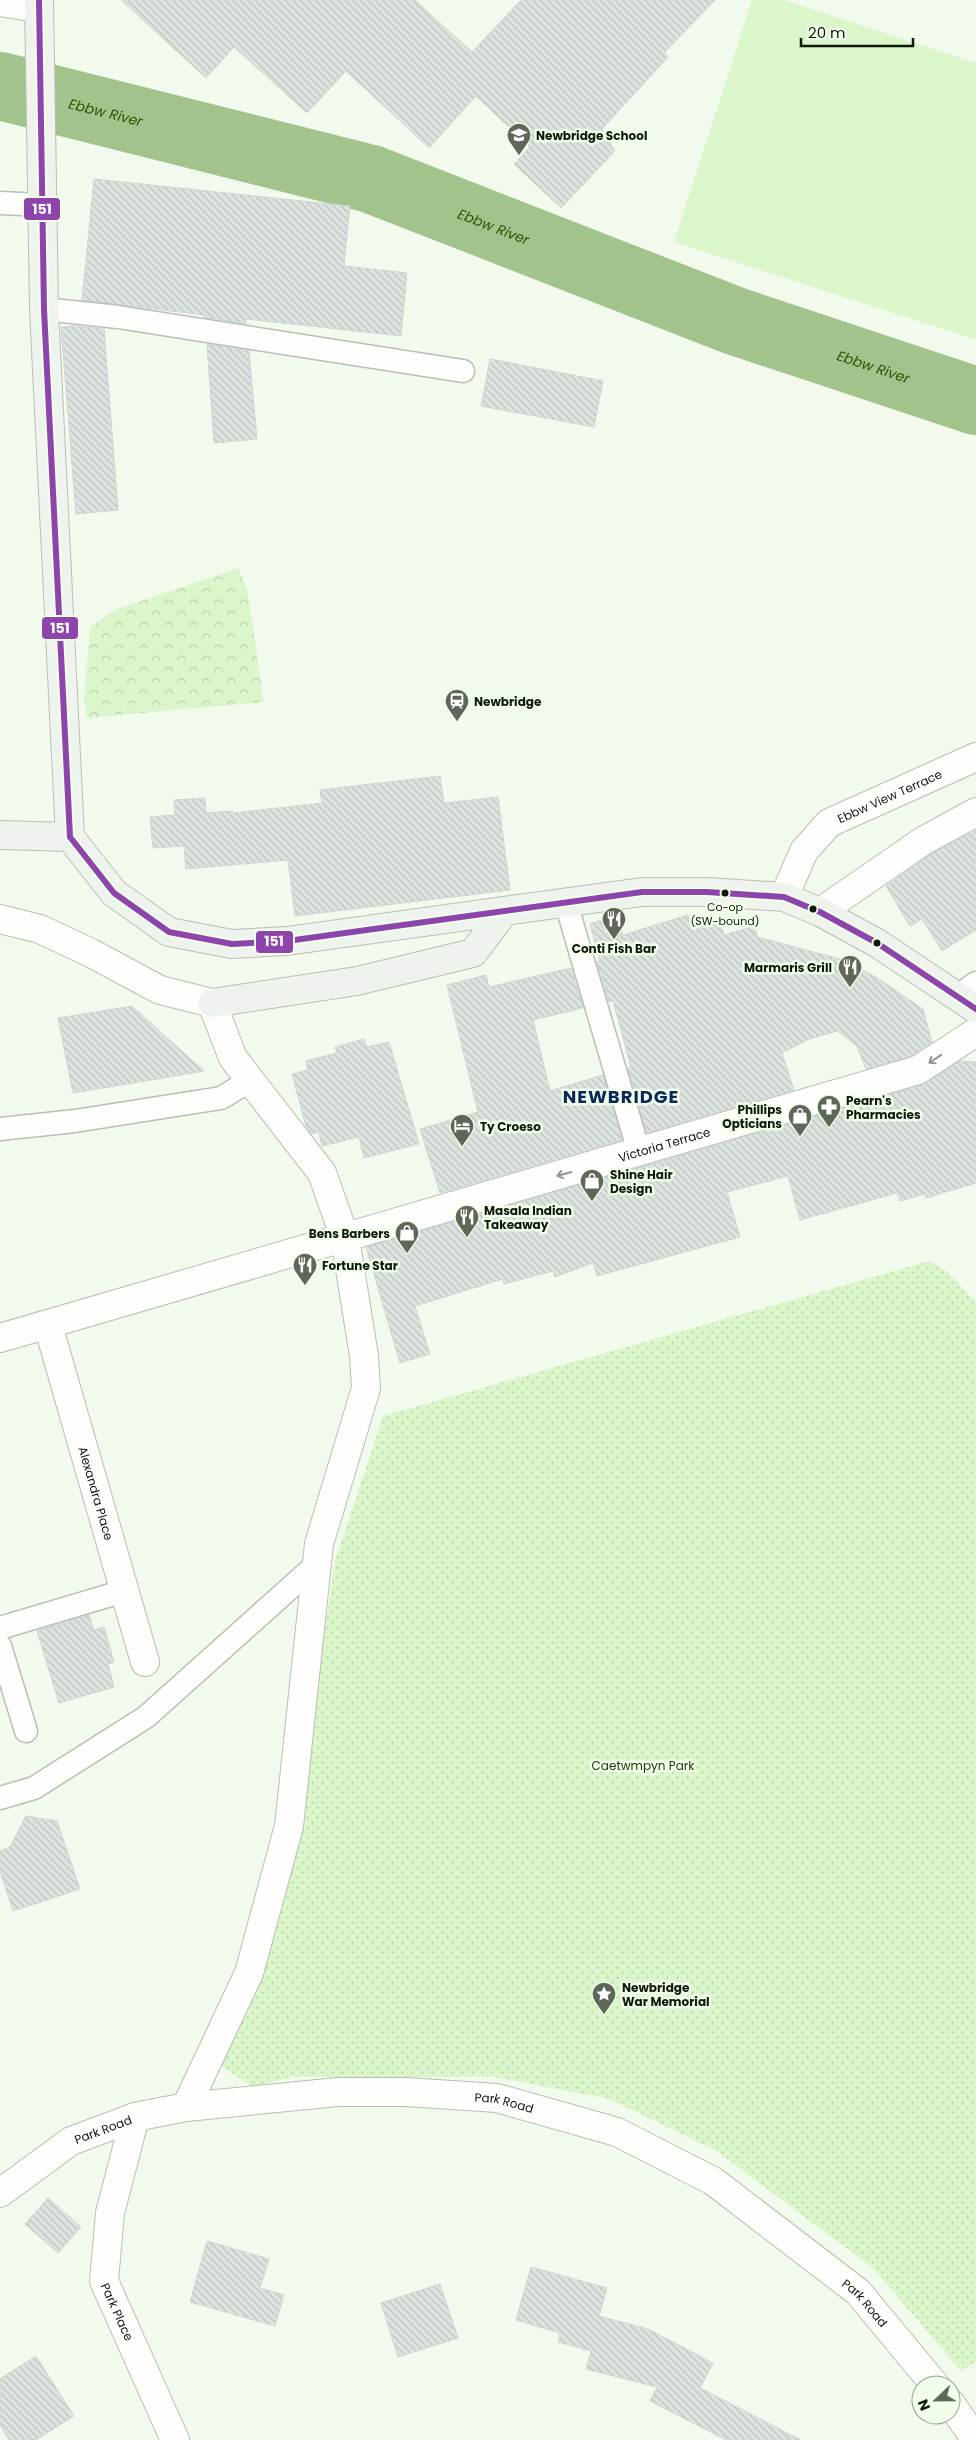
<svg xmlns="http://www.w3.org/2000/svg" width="976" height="2440" font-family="Poppins,sans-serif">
<defs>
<pattern id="forest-crowns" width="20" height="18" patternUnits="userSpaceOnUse" patternTransform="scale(1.25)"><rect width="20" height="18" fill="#dbf6cb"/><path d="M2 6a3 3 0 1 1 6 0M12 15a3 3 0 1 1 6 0" fill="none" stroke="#bbd2ad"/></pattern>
<pattern id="park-dots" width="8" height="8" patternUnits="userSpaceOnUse" patternTransform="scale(1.25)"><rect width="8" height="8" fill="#dbf6cb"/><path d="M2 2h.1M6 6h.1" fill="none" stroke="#bbd2ad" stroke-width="1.8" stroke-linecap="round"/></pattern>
<pattern id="building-back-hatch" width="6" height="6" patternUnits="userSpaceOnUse" patternTransform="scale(1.25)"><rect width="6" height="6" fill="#dde3df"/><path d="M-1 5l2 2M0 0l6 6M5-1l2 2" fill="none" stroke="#bdc2be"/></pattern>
</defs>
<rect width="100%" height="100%" fill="#f2faee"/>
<!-- forest -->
<path fill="url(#forest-crowns)" d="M239 568 248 593 264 702 87 718 84 698 90 627 117 609Z"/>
<!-- park -->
<path fill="url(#park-dots)" d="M929 1261 948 1272 976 1302V2362L961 2371 873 2268 715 2150 609 2099 495 2077H292L252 2087 220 2065 315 1695 335 1562 383 1416Z"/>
<!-- garden -->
<path fill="#dbf6cb" d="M752 0H784L976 63V340L674 242Z"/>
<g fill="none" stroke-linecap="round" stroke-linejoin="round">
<!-- river -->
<path stroke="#a2c38c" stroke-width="68" id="s1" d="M0 86 371 179 735 321 976 401"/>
</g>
<!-- building -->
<path fill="url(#building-back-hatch)" stroke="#ced6d6" d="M121 0H415L472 52 521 0H715L664 53 668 57 602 129 615 151 561 208 514 164 530 147 476 96 429 148 346 71 307 113 234 47 206 78Z
M94 179 350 206 344 266 407 273 401 336 246 319V324L204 317V315L82 300Z
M75 326 104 329 118 510 76 514 61 327Z
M207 344 249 351 257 439 214 443Z
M490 359 603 381 594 427 481 406Z
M440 776 444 803 498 797 510 890 295 916 288 860 186 869 184 846 153 848 150 817 175 815 174 800 205 798 206 813 233 811V813L322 803 320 790Z
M976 830V930L942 951 922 919 910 926 886 886 931 854Z
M617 915 623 935 688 915 692 928 720 920 724 935 755 926 757 937 840 959 876 977 923 1009 932 1042 911 1056 866 1069 857 1046 837 1031 809 1039 782 1053 794 1090 647 1133 628 1068 631 1067 613 1001 609 1002 597 962 600 961 590 924Z
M571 968 583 1008 533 1020 550 1091 603 1075 622 1140 440 1193 420 1129 478 1112 447 985 486 975 489 987Z
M132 1006 204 1071 73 1093 58 1018Z
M364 1039 367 1047 389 1042 419 1144 364 1158 359 1137 322 1146 319 1132 311 1134 306 1126 292 1074 308 1070 306 1061 337 1053 335 1047Z
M960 1061 976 1062V1183L926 1198 925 1194 900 1201 897 1193 800 1220 788 1176 727 1192 740 1237 597 1276 593 1263 555 1277 553 1271 504 1284 503 1279 415 1306 430 1354 400 1363 366 1247 922 1085Z
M89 1615 94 1630 104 1627 114 1662 108 1664 114 1687 59 1703 37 1631Z
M26 1816 57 1821 80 1889 13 1911 0 1871V1851L10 1847Z
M48 2198 81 2227 58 2253 25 2224Z
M207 2241 269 2259 260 2288 284 2295 275 2326 190 2302Z
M531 2267 607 2288 599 2316 648 2329 713 2363 700 2388 801 2440H726L650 2401 657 2387 586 2369 591 2351 558 2342 560 2333 516 2320Z
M440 2284 458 2338 398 2357 381 2303Z
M36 2356 74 2416 36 2440H9L0 2425V2379Z"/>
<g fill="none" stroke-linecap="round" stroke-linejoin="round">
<defs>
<path id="lane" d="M0 203 42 205
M44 309 118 317 463 371
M566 903 639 1152
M958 996 976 983
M0 1129 75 1121 221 1098 251 1080
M0 1628 124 1591
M0 1646 26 1731
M0 1798 34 1788 146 1717 318 1563"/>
<g id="street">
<path d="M0 2 38 8"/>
<path id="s2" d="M784 897 804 851 829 823 976 757"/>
<path d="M820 912 923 841 976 812"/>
<path d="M0 919 40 929 91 953 160 990 212 1003 233 1058 322 1173 345 1238 364 1356 366 1388 319 1544 289 1826 249 1973 186 2107"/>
<path id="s3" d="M48 1325 145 1662"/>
<path id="s4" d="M0 1338 918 1070 976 1032"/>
<path id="s5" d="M135 2117 110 2213 104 2281 175 2440"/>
<path id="s6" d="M0 2193 71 2141 135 2117 186 2107 338 2092H406L497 2098 617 2132 713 2181 858 2292 935 2385"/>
<path d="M951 2404 976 2440"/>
</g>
<path id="secondary" d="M39 0 44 309 70 837
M0 835 70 837
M70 837 114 893 169 932 232 944 287 941 642 892H707L784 897 820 912 877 943 976 1009
M212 1003 357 981 473 953 504 912"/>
</defs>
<!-- lane casing -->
<use href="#lane" stroke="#b8bfb4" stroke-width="25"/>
<!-- street casing -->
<use href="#street" stroke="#b8bfb4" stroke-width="30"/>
<!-- secondary casing -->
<use href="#secondary" stroke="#b8bfb4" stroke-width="30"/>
<!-- lane -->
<use href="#lane" stroke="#fdfefc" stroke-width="22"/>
<!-- street -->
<use href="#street" stroke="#fdfefc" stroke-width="28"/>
<!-- secondary -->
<use href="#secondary" stroke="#eff3ed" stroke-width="28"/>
<defs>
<path id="bus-1" d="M39 0 44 309 70 837
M70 837 114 893 169 932 232 944 287 941 642 892H707L784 897 820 912 877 943 976 1009"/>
</defs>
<!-- bus-1 casing -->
<use href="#bus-1" stroke="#f1feea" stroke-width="10"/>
<!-- bus-1 -->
<use href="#bus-1" stroke="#8e44ad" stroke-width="6"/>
</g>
<!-- one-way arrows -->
<defs><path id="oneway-shaft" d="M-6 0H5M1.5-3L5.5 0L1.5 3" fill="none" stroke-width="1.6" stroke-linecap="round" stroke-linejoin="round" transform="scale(1.25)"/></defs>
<g stroke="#929690">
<use href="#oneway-shaft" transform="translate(935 1059) rotate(146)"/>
<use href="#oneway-shaft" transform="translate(564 1174) rotate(164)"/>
</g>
<!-- icons -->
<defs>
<symbol id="school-pin" viewBox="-11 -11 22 30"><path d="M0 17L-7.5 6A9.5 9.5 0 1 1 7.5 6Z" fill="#5f665a" stroke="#f1feea"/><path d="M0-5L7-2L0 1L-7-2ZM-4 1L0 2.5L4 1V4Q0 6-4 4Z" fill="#fff"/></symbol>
<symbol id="station-pin" viewBox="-11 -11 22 30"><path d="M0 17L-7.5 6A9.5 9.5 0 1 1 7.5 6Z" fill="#5f665a" stroke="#f1feea"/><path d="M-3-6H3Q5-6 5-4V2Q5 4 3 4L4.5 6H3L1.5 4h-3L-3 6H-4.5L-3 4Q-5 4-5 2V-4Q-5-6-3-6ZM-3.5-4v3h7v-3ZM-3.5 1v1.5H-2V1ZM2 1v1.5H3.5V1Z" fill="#fff"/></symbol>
<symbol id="restaurant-pin" viewBox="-11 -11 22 30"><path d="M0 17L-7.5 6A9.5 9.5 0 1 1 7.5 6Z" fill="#5f665a" stroke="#f1feea"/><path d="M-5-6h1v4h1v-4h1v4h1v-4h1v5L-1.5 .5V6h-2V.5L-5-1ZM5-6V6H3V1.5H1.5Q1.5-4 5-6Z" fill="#fff"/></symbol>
<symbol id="pharmacy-pin" viewBox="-11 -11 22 30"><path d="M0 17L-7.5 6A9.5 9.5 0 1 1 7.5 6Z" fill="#5f665a" stroke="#f1feea"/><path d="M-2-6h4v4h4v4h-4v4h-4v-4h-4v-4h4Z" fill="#fff"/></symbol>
<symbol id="shop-pin" viewBox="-11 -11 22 30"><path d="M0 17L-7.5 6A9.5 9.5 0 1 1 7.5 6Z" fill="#5f665a" stroke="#f1feea"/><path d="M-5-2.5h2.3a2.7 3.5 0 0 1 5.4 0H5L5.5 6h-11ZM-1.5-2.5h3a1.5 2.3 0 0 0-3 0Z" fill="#fff"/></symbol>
<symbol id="hotel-pin" viewBox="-11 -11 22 30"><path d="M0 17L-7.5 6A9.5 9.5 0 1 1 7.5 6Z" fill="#5f665a" stroke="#f1feea"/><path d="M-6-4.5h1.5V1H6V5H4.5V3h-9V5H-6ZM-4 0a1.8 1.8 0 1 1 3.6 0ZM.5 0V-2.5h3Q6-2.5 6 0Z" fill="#fff"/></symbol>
<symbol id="sight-pin" viewBox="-11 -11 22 30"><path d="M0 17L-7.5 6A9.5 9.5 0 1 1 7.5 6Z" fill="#5f665a" stroke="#f1feea"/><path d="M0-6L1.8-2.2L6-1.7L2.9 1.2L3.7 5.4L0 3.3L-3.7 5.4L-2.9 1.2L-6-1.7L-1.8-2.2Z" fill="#fff"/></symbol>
</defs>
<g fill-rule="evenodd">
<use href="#school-pin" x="505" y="121" width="28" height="38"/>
<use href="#station-pin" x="443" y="687" width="28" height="38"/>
<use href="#restaurant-pin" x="600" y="905" width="28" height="38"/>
<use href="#restaurant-pin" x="836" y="953" width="28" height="38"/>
<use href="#pharmacy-pin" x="815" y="1093" width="28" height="38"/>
<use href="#shop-pin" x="786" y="1102" width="28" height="38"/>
<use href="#hotel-pin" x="448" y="1112" width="28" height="38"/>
<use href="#shop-pin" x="578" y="1167" width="28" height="38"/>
<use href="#restaurant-pin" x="453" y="1203" width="28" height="38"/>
<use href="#shop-pin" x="393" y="1219" width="28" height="38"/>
<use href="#restaurant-pin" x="291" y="1251" width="28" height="38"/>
<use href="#sight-pin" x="590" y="1980" width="28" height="38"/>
</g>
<!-- markers -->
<g fill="#10170b" stroke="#f1feea" stroke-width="2">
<circle cx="725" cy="893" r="4.5"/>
<circle cx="813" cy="909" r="4.5"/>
<circle cx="877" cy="943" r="4.5"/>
</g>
<g text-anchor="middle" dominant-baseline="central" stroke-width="5" stroke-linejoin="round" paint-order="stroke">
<!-- bus labels -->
<g font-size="11" fill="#10170b" stroke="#f1feea">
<text x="725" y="907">Co-op<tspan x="725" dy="14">(SW-bound)</tspan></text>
</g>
<!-- poi labels -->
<g font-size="12" font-weight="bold" fill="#10170b" stroke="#f1feea" text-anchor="start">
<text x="536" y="135">Newbridge School</text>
<text x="474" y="701">Newbridge</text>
<text x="614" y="948" text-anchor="middle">Conti Fish Bar</text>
<text x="832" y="967" text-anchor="end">Marmaris Grill</text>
<text x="846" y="1100">Pearn's<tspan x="846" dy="14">Pharmacies</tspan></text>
<text x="782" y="1109" text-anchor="end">Phillips<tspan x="782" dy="14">Opticians</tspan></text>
<text x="480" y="1126">Ty Croeso</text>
<text x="610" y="1174">Shine Hair<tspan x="610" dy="14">Design</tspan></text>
<text x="484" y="1210">Masala Indian<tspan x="484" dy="14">Takeaway</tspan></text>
<text x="390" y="1233" text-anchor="end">Bens Barbers</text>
<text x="322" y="1265">Fortune Star</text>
<text x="622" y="1987">Newbridge<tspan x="622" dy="14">War Memorial</tspan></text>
</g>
<!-- street labels -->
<g font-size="12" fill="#10170b" stroke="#f1feea">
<text stroke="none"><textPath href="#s2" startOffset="154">Ebbw View Terrace</textPath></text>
<text stroke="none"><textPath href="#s4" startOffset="692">Victoria Terrace</textPath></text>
<text stroke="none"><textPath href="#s3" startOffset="175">Alexandra Place</textPath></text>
<text stroke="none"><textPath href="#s6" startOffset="528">Park Road</textPath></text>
<text stroke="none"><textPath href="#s6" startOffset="122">Park Road</textPath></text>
<text stroke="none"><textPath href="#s6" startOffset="948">Park Road</textPath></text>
<text stroke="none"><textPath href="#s5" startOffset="201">Park Place</textPath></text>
</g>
<!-- park labels -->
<g font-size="12" fill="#203c06" stroke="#f1feea">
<text x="643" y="1765">Caetwmpyn Park</text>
</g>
<!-- water labels -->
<g font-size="14" font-style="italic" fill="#2c5401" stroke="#f1feea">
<text stroke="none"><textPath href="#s1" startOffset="109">Ebbw River</textPath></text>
<text stroke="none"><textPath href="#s1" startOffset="514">Ebbw River</textPath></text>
<text stroke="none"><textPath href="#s1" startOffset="919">Ebbw River</textPath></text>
</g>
<!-- district labels -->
<g font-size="18" font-weight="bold" letter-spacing="1" fill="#0a275b" stroke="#f1feea">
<text x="621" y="1096">NEWBRIDGE</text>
</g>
</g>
<g stroke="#f1feea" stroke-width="2">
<rect x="23" y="197" width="38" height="24" rx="5" fill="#8e44ad"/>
<rect x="41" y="616" width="38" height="24" rx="5" fill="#8e44ad"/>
<rect x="255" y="930" width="39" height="24" rx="5" fill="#8e44ad"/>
</g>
<g font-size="14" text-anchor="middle" font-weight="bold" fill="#fff">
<text x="42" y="214">151</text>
<text x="60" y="633">151</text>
<text x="274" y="946">151</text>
</g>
<!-- north arrow -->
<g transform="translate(936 2400) rotate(248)"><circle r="24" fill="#f1feea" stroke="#97a291"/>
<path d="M0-4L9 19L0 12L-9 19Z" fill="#5f665a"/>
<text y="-8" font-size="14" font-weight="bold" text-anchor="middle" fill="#10170b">N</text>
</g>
<!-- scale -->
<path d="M801 38v8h112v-8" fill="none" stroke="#10170b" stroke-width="2.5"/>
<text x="808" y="38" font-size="15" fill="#10170b" stroke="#f1feea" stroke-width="4" paint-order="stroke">20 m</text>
</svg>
